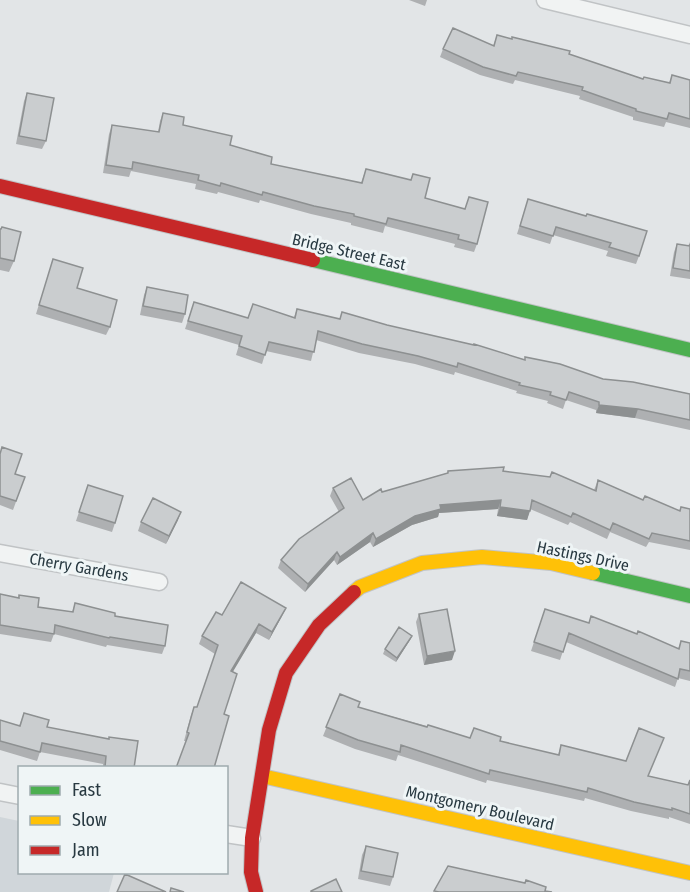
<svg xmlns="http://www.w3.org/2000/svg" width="690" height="892" font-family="'Fira Sans Condensed',sans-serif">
<rect width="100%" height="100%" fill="#e2e5e7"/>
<!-- built -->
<path fill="#d0d6da" d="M0 817 19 821 20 872 114 873 109 892H0Z"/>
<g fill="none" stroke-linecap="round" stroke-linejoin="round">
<defs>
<path id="street" d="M545 0 690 35
M0 553 159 582
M0 792 20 796
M226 834 252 838"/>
<path id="fast" d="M313 260 690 350
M593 573 690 596"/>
<path id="slow" d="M354 592 360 587 422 563 482 557 551 563 593 573
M262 776 690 873"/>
<path id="jam" d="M0 186 313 260
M256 892 251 872 252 838 269 730 286 673 319 625 354 592"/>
</defs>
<!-- street casing -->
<use href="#street" stroke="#c0c3c5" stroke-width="19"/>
<!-- fast casing -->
<use href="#fast" stroke="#c0c3c5" stroke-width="16"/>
<!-- slow casing -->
<use href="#slow" stroke="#c0c3c5" stroke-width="16"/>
<!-- jam casing -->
<use href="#jam" stroke="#c0c3c5" stroke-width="16"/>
<!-- street -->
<use href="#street" stroke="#f1f3f3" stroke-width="16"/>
<!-- fast -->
<use href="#fast" stroke="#4caf50" stroke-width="14"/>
<!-- slow -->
<use href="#slow" stroke="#ffc107" stroke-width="14"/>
<!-- jam -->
<use href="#jam" stroke="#c62828" stroke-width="14"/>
</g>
<!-- wall -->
<path fill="#aeb0b2" d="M409 0H427L425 6Z
M497 35 569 54 643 79 669 83 672 75 690 80V128L666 122 664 127 633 120V117L579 99 580 96 515 80 513 84 480 75 440 57 443 49 493 46Z
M27 93 46 141 42 149 16 144 24 101Z
M163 113 183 125 230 145 271 164 361 183 366 169 411 180 413 174 425 198 465 209 469 197 477 244 474 252 454 247 455 244 385 226 383 233 351 225V223L311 214 260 200 259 203 218 192 217 194 195 189 196 184 131 171 129 177 103 173 109 134 112 125 158 132 160 121Z
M528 199 639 256 636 264 606 256 608 251 553 235 550 244 517 234Z
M0 229 14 261 9 272 0 270Z
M690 242V279L670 276 674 252 677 244 688 246Z
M53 259 110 327 106 335 36 314Z
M147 287 185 314 182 323 140 315 144 295Z
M194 302 248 318 294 317 297 309 340 319 387 325 603 379 690 394V430L635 418 596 413V410L566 400 563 409 547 403 548 401 516 393 517 391 455 372 454 375 415 364 359 353 316 340 311 361 266 351 262 364 236 355 239 345 185 329Z
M0 454 15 474 25 477 13 510 0 505Z
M448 471H503L594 490 598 480 643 500 679 511 681 507 690 509V550L649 542 646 547 610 532 607 539 570 522 568 525 530 509 527 520 497 516 498 509 439 513 438 517 412 525 373 547 370 542 337 565 334 560 305 592 278 568 281 560 339 512 330 496 333 488 363 500 382 492 447 473Z
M88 485 115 523 112 532 76 521Z
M178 520 166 544 138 531 141 522Z
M0 594 18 598 19 595 38 607 72 612 75 603 115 616 165 646 162 654 107 645 106 647 54 634 51 642 0 634Z
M545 609 589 623 678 649 681 641 690 643V681L678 678 675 687 566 642 560 660 531 651Z
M419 614 452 660 424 665 416 622Z
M222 615 282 616 269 640 256 633 232 672 186 741H184L191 715 194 707H197L215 654 199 644 202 636Z
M412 636 410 640 396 662 383 654 385 649Z
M340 694 358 707 470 738 500 741 558 755 561 745 649 776 688 785 690 780V824L669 817V819L631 811 585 798 584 801 487 780 486 783 398 755 396 761 355 749 323 736Z
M24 713 47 727 134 768H103V764L40 752 37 761 0 750V720L19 726Z
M366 846 393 877 390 886 358 879 362 855Z"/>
<!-- shaded-wall -->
<path fill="#8d9091" d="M599 405 638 409 635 418 596 413Z
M501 500 498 509 439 513 438 517 412 525 373 547 376 539 415 516 440 505Z
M500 507 530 511 527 520 497 516Z
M181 512 178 520 166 544 169 536Z
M373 533 370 542 337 565 340 557Z
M337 552 334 560 305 592 308 584Z
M286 608 282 616 269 640 272 632Z
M259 624 256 633 228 680 231 671Z
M412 636 410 640 396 662 397 658Z
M455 651 452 660 424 665 427 656Z"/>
<!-- building -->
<path fill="#cacdcf" stroke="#8d9091" stroke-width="1.5" d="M453 28 494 46 497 35 512 39V37L570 51 569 54 643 79 644 77 670 83 672 75 690 80V119L669 113 667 119 636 111V109L582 90 583 87 518 72 516 76 483 67 443 49Z
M27 93 54 98 46 141 19 136Z
M163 113 184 117 183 125 232 136 230 145 272 157 271 164 362 183 366 169 411 180 413 174 430 178 425 198 465 209 469 197 488 202 477 244 458 239 459 235 388 218 386 224 354 216V214L314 206 263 192 262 195 221 183 220 186 198 180 199 175 133 162 132 169 106 165 112 125 159 132Z
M528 199 586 216 587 214 647 231 639 256 609 247 611 243 556 227 553 236 520 226Z
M2 227 21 232 14 261 0 258V229H1Z
M677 244 690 246V244V271L673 268Z
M53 259 83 268 77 288 117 300 110 327 39 305Z
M147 287 188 295 185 314 143 306Z
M194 302 248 318 253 304 295 318 297 309 340 319 342 312 387 325 474 345V344L525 360V357L560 364 603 379 633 382 690 394V420L638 409 599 405V402L569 392 566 400 550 395 551 392 519 385 520 383 458 363 457 367 418 356 362 344 318 331 314 352 269 342 265 355 239 346 242 336 188 321Z
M2 447 22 454 15 474 25 477 16 501 0 496V454Z
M504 467 503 471 550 477 552 472 596 491 598 480 643 500 645 496 680 511 681 507 690 509V541L652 533 649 539 613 523 610 530 573 513 571 517 532 500 530 511 500 507 501 500 440 505 441 509 415 516 376 539 373 533 340 557 337 552 308 584 281 560 299 539 344 508 333 488 351 478 363 500 381 489 382 492 448 473V471Z
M88 485 123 496 115 523 79 512Z
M153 498 181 512 169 536 141 522Z
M241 582 286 608 272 632 259 624 231 671 237 674 224 714 229 716 214 768H176L189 733 187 732 194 707H197L218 645 202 636 216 612 222 615Z
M0 594 19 598V595L39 598 38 607 73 612 75 603 115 613V616L168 625 165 646 110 637 109 638 55 625 54 634 0 625Z
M447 609 455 651 427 656 419 614Z
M545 609 589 623 591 616 637 634 638 631 679 649 681 641 690 643V671L680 669 678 679 569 633 563 652 534 642Z
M399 627 412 636 397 658 385 649Z
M340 694 360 702 358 707 427 727 428 725 470 738 474 728 501 737 500 741 559 755 561 745 626 761 639 728 664 738 648 776 688 785 690 780V814L672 808V810L634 802 588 788 587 792 490 770 489 774 401 745 400 752 358 740 326 727Z
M24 713 49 720 47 727 109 739V737L138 741 134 768 105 767 106 756 42 743 40 752 0 741V720L20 726Z
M366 846 398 853 393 877 361 871Z
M448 866 525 883 526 880 546 887 545 891 552 892H439L434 891Z
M125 874 166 892H117Z
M336 879 342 892H311V891Z
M171 888 184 892H170Z"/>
<g text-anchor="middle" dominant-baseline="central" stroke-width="6" stroke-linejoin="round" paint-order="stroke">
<!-- street labels -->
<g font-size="16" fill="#283941" stroke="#eff5f6">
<text transform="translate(349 252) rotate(13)">Bridge Street East</text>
<text transform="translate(583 556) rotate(12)">Hastings Drive</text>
<text transform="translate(79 567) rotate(10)">Cherry Gardens</text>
<text transform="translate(480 808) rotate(13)">Montgomery Boulevard</text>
</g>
</g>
<!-- legend -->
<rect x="18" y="766" width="210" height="108" fill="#eff5f6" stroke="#9faaae" stroke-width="1.5"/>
<rect x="30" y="786" width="30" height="9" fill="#4caf50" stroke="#9faaae" stroke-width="1.5"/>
<text x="72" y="796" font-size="18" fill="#283941">Fast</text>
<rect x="30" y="816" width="30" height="9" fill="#ffc107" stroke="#9faaae" stroke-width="1.5"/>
<text x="72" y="826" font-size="18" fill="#283941">Slow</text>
<rect x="30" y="846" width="30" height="9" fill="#c62828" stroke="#9faaae" stroke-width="1.5"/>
<text x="72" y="856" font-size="18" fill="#283941">Jam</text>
</svg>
